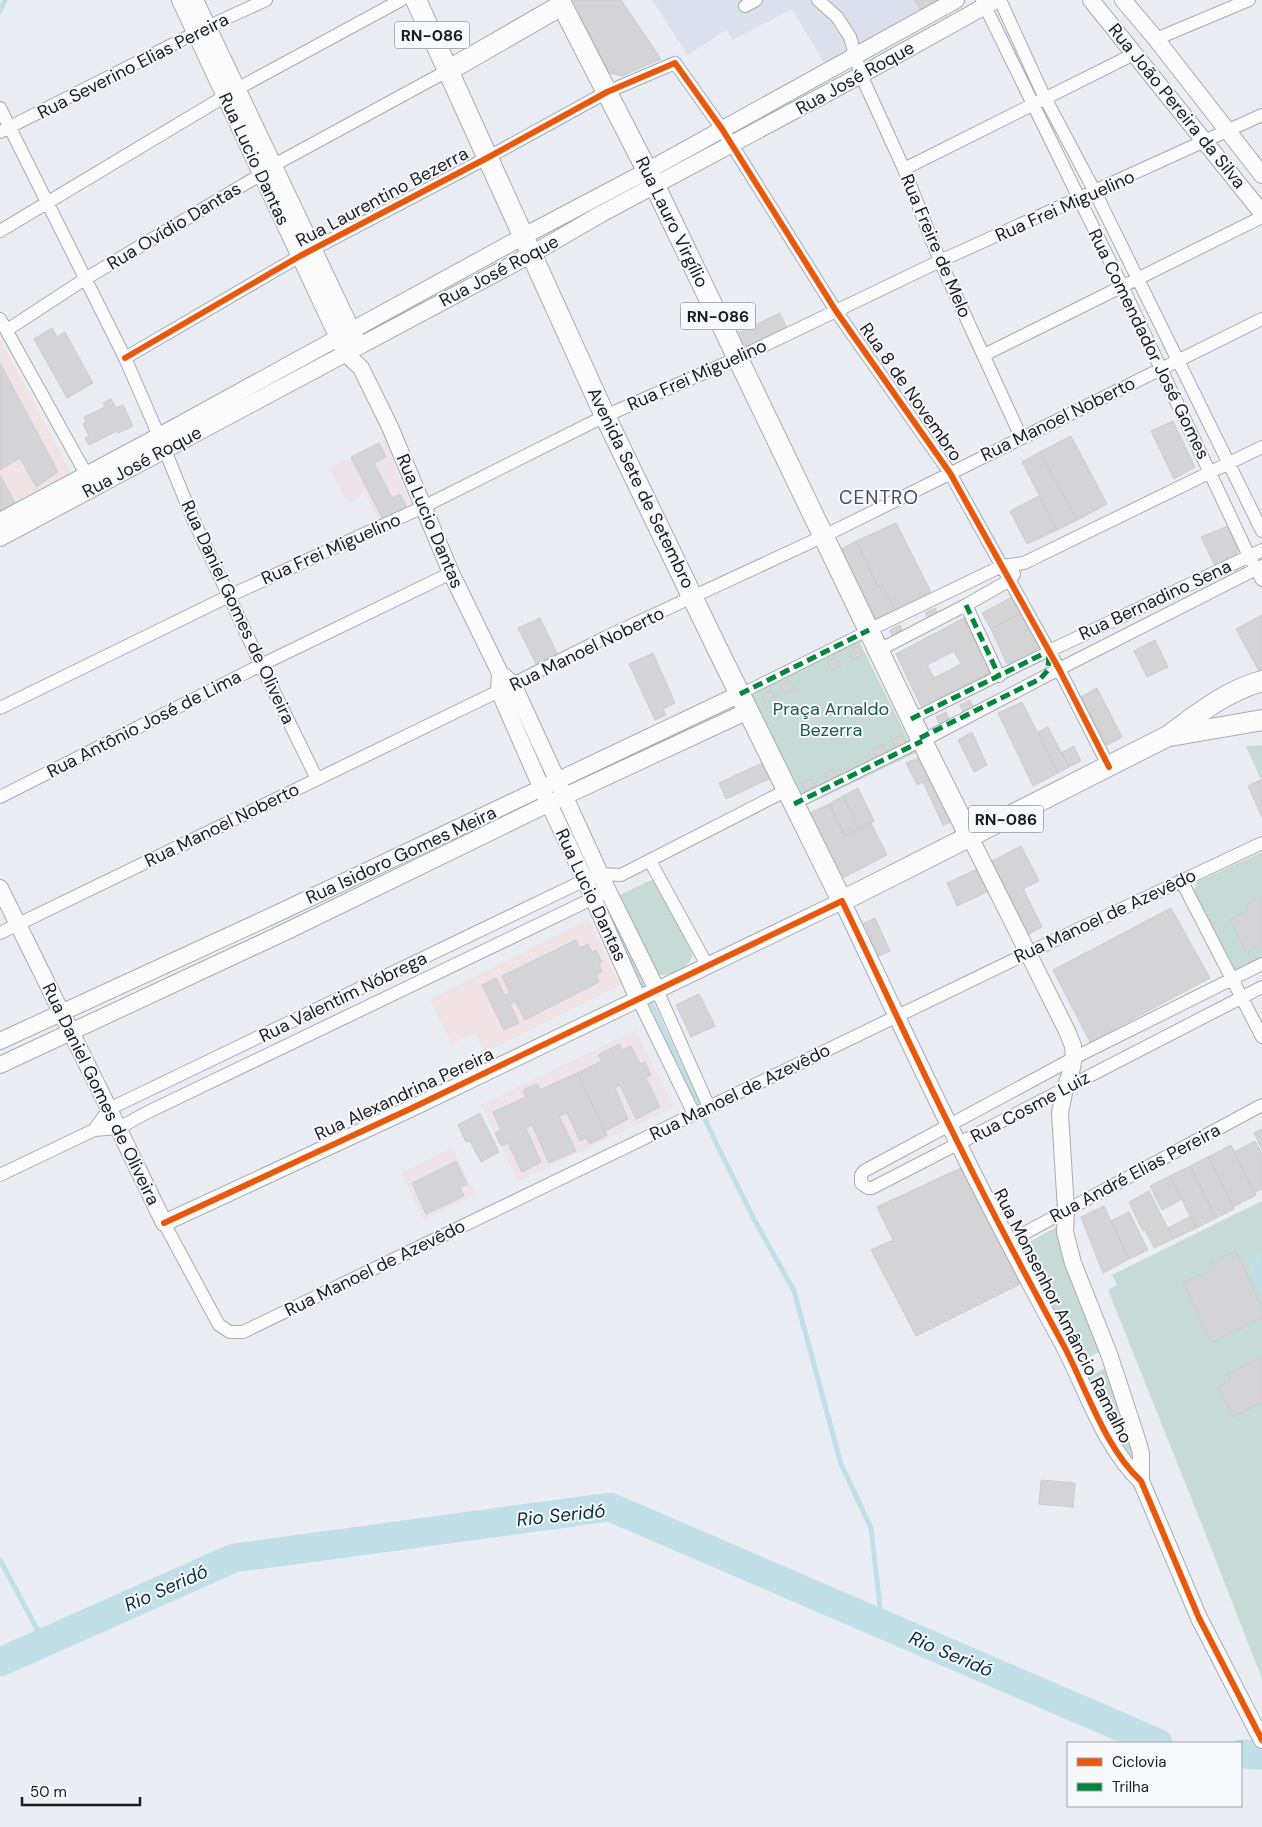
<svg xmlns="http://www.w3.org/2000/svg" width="1262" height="1827" font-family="'DM Sans',sans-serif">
<rect width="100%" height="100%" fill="#eaedf4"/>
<!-- built -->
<path fill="#dae0ec" d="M652 0H914L923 13 825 64 792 9 733 40 726 30 688 55Z"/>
<!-- education -->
<path fill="#f1e3e5" d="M0 338 71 473 0 514Z
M589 919 620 985 484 1053 475 1033 452 1044 430 999Z"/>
<!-- medical -->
<path fill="#efe3eb" d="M385 440 411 506 380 521 364 494 347 504 329 468Z
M636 1030 674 1107 518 1182 481 1105Z
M452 1147 476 1194 424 1220 401 1173Z"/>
<!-- green -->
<path fill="#c6dbd5" d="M860 631 861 645 909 741 920 751 800 808V796L753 698 740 690Z
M1262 745V777L1260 778 1246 746Z
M1262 852V957L1235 970 1194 891 1197 882Z
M653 880 658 884 692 953C693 967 668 979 655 974L618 899 620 895 649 881Z
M1262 1201V1679L1204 1530 1108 1290 1117 1285 1112 1275Z
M1062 1224 1105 1349 1077 1363 1017 1249Z
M1111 1365 1134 1458 1127 1462 1084 1379Z"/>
<!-- water -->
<path fill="#c0dfe7" d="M1261 1252 1262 1293 1260 1294 1245 1259Z"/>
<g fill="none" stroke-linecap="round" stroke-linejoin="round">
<!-- stream -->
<path stroke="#c0dfe7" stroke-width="5" d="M0 11 5 0
M550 786 576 842
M594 881 718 1147 754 1219 794 1291 841 1464 871 1528 882 1624
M0 1560 44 1642"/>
<!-- river -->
<path stroke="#c0dfe7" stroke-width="29" d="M0 1662 234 1558 610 1507 1158 1743
M1241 1754 1262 1755"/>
</g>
<!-- building -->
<path fill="#d4d4d6" stroke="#cccbce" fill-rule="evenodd" d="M573 0H621L661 59 622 76 609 73Z
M914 0H945L923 13Z
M780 313 787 328 741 350 734 335Z
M52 328 57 337 65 332 93 383 67 398 34 339Z
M0 363 58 472 36 487 20 458 0 470Z
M111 399 116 408 123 405 133 426 118 433 117 431 89 445 85 438 89 436 83 424 86 422 84 417 105 407 103 403Z
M1173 421 1195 467 1174 479 1151 431Z
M1071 436 1107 504 1077 520 1040 452Z
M379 443 386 457 374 463 392 498 400 494 407 508 383 520 351 457Z
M1040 452 1077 520 1057 530 1022 462Z
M0 475 16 505 0 514Z
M1039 496 1057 530 1027 544 1010 511Z
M896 523 931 592 895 610 882 585 878 587 856 541Z
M1228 526 1238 550 1235 557 1215 566 1201 537Z
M856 541 878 587 882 585 895 610 871 621 836 552Z
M1012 597 1021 613 991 629 982 613Z
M935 608 940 617 930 621 925 613Z
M1021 613 1039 648 1007 664 991 629Z
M1262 615V672L1260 673 1236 629Z
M540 618 558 655 537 666 518 628Z
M964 618 991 673 921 706 896 654ZM954 651 961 664 934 678 927 665Z
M900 625 904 634 894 639 890 630Z
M1155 640 1168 667 1147 677 1134 651Z
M859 646 863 655 853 660 849 651Z
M653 653 675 703 663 709 666 715 655 720 629 664Z
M837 657 841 665 831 670 827 661Z
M790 680 795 689 785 694 780 685Z
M1097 688 1122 737 1107 745 1081 697Z
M771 690 775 699 765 703 761 695Z
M970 700 974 709 964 714 960 705Z
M1022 702 1058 773 1033 786 998 713Z
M946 712 950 721 940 726 936 717Z
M1048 727 1069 767 1058 773 1038 732Z
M972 732 987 765 974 772 958 740Z
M902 735 906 744 896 749 892 740Z
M883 744 887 753 877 758 873 749Z
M1074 746 1081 761 1069 767 1061 753Z
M922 756 932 777 917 785 906 763Z
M764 762 771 778 726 799 719 783Z
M834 769 838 778 828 783 824 774Z
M932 777 954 821 943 825 923 782Z
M812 779 816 787 807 792 802 783Z
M1262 779V817L1248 786Z
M858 788 874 821 859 829 843 796Z
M843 796 859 829 845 836 829 804Z
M829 804 845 836 871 823 887 855 841 879 808 814Z
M1021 846 1039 881 1023 889 1042 927 1027 935 990 862Z
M979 868 989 891 957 906 947 883Z
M1262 896V944L1246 952 1230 920 1248 910 1246 904Z
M1171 908 1210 978 1090 1042 1053 970Z
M875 918 890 951 879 956 864 923Z
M576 940 580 948 588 944 592 952 596 950 602 962 599 964 602 972 596 975 599 982 525 1020 515 1001 510 1004 519 1023 504 1030 482 985 496 978 505 996 510 993 502 976Z
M699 994 715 1026 691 1037 676 1005Z
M619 1044 622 1050 631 1046 640 1064 645 1062 651 1075 646 1078 660 1107 636 1119 620 1085 615 1088 628 1119 605 1131 577 1073 602 1061 598 1055Z
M577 1073 607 1135 590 1144 586 1138 580 1141 567 1113 559 1116 576 1151 549 1163 532 1125 526 1128 541 1162 522 1172 508 1143 501 1146 495 1133 501 1130 493 1112 526 1097 523 1090 537 1084 540 1090Z
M480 1113 499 1152 481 1162 470 1141 466 1142 458 1125Z
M1262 1129V1150L1254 1133Z
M1255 1141 1262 1154V1189L1255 1192 1234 1152Z
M1231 1145 1256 1195 1233 1207 1208 1157Z
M1208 1157 1234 1209 1216 1218 1190 1166Z
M456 1161 467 1184 460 1188 464 1196 426 1214 412 1183Z
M1190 1166 1216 1218 1196 1228 1170 1176Z
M963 1167 1020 1284 916 1336 871 1250 893 1240 877 1207Z
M1170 1176 1182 1199 1162 1210 1150 1186Z
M1149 1191 1173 1239 1154 1248 1145 1230 1143 1231 1129 1202Z
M1104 1206 1129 1259 1103 1273 1081 1217Z
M1129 1212 1148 1250 1129 1259 1111 1221Z
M1191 1216 1196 1228 1173 1239 1168 1228Z
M1236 1251 1262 1307V1318L1211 1343 1183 1283 1215 1268 1212 1262Z
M1262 1356V1402L1233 1417 1218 1387 1231 1380 1228 1374Z
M1041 1480 1075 1483 1073 1507 1039 1504Z"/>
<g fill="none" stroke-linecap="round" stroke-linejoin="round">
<defs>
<path id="pedestrian" d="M740 694 869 630
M911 719 1049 651
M794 804 922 741"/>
<path id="minor" d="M818 0 837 17 850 37 861 75 904 169 940 261 1021 437
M982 0 1122 286 1249 556 1262 580
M1000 0 1043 94 1095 192 1262 531
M745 6 756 0
M1156 39 1249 0
M0 108 125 358 162 443 193 519 261 665 317 779
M0 132 207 27 266 0
M904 169 1134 54
M0 231 237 89 401 0
M0 319 90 481
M7 330 85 279 260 175 274 165 449 70
M984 355 1262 217
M125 358 300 256 487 158 607 92 675 63 722 129 836 311 950 473 1059 669 1109 767
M966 605 999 676
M869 630 1002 566 1024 563 1262 447
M879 650 966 605 1010 580 1014 574
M1049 651 1262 550
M0 708 229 596 423 507 605 416 738 358 940 261 1262 115
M922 741 1059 669 1262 566
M0 797 261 665 451 573
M650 861 707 965
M1181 880 1262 1037
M0 933 499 691 606 637 824 536 1262 319
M1262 964 1074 1058 864 1171 861 1175V1183L868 1188H872L1262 987
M657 990 709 1107
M638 999 694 1114
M94 1130 109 1109 585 880 600 874 621 875 787 790
M0 1175 94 1130 119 1128 146 1113 600 895
M164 1223 219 1325 230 1332H243L1028 953 1262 843
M1008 1242 1262 1105"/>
<path id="tertiary" d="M180 0 338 338 346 354 361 368 390 427 451 573 500 673 513 684 608 891 657 990
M195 0 356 339
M1091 0 1262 213
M1123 0 1156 39 1262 175
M0 521 159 436 524 236 647 171 956 0
M0 538 532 254 601 214 861 75 996 0
M500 673 499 691 542 789 585 880 638 999
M970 837 1067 1031 1073 1046 1074 1058 1071 1072 1065 1088 1060 1113 1066 1210 1065 1232 1073 1263 1109 1354 1136 1436 1141 1453V1481
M0 888 109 1109 164 1223 412 1108 842 901C881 982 918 1063 958 1143 992 1212 1028 1280 1065 1348 1087 1391 1106 1449 1141 1481L1199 1618 1262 1740
M0 1041 276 914 740 694
M0 1065 285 932 548 804 748 711"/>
<path id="primary" d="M416 0 605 416 717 648 842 901 1168 736C1198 714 1226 691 1262 681
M449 70 562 5 655 186 922 741 970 837
M1170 736 1262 720"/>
</defs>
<!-- pedestrian casing -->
<use href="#pedestrian" stroke="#a8aaaf" stroke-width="12"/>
<!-- minor casing -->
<use href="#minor" stroke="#a8aaaf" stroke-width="14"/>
<!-- tertiary casing -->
<use href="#tertiary" stroke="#a8aaaf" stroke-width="18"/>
<!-- primary casing -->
<use href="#primary" stroke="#a8aaaf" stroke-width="22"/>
<!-- pedestrian -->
<use href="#pedestrian" stroke="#fcfcfd" stroke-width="10"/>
<!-- minor -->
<use href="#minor" stroke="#fcfcfd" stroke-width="12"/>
<!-- tertiary -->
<use href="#tertiary" stroke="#fcfcfd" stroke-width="16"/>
<!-- primary -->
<use href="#primary" stroke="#fcfcfd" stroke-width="20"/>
<!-- quiet -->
<path stroke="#00873e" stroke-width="5" stroke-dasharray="10 5" stroke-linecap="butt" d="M966 605 999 676
M740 694 869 630
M911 719 1049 651
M920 738 1040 679 1048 670 1049 654
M794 804 922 741"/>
<defs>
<path id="cycleway" d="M125 358 300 256 487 158 607 92 675 63 722 129 836 311 950 473 1059 669 1109 767
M164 1223 412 1108 842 901C881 982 918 1063 958 1143 992 1212 1028 1280 1065 1348 1087 1391 1106 1449 1141 1481L1199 1618 1262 1740"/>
</defs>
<!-- cycleway casing -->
<use href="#cycleway" stroke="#f7f9fe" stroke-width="9"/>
<!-- cycleway -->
<use href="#cycleway" stroke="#e8590c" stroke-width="6"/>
</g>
<g text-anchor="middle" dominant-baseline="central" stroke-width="4" stroke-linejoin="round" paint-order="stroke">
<!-- shield labels -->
<g fill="#f7f9fe" stroke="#5c5e63" stroke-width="1">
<rect x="394.5" y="21.5" width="75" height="27" rx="4"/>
<rect x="680.5" y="302.5" width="75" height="27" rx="4"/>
<rect x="968.5" y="805.5" width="75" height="27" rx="4"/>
</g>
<g font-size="16" font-weight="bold" fill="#1a1c20">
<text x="432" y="35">RN-086</text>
<text x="718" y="316">RN-086</text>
<text x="1006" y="819">RN-086</text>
</g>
<!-- street labels -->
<g font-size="18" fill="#1a1c20" stroke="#f7f9fe">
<text transform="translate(133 66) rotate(-27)">Rua Severino Elias Pereira</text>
<text transform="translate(855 78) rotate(-29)">Rua José Roque</text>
<text transform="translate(1177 106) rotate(51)">Rua João Pereira da Silva</text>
<text transform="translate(254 159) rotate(65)">Rua Lucio Dantas</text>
<text transform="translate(382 197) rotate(-28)">Rua Laurentino Bezerra</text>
<text transform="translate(1065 206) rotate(-24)">Rua Frei Miguelino</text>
<text transform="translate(672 222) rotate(64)">Rua Lauro Virgílio</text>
<text transform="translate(174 226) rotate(-31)">Rua Ovídio Dantas</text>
<text transform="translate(936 246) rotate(67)">Rua Freire de Melo</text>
<text transform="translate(499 271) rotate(-28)">Rua José Roque</text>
<text transform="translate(1149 344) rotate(64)">Rua Comendador José Gomes</text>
<text transform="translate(697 375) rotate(-24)">Rua Frei Miguelino</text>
<text transform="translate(911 392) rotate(55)">Rua 8 de Novembro</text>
<text transform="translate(1058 419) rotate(-26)">Rua Manoel Noberto</text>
<text transform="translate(142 462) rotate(-28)">Rua José Roque</text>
<text transform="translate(641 488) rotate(64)">Avenida Sete de Setembro</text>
<text transform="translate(430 521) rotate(67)">Rua Lucio Dantas</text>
<text transform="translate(331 549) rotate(-24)">Rua Frei Miguelino</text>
<text transform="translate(1155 600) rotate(-25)">Rua Bernadino Sena</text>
<text transform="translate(238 612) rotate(65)">Rua Daniel Gomes de Oliveira</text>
<text transform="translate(587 649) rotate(-26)">Rua Manoel Noberto</text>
<text transform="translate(144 724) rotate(-27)">Rua Antônio José de Lima</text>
<text transform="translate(222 825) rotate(-26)">Rua Manoel Noberto</text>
<text transform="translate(401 855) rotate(-25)">Rua Isidoro Gomes Meira</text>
<text transform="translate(591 895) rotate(65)">Rua Lucio Dantas</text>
<text transform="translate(1105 916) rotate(-25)">Rua Manoel de Azevêdo</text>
<text transform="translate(343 997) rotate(-26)">Rua Valentim Nóbrega</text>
<text transform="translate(740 1092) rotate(-26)">Rua Manoel de Azevêdo</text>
<text transform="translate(101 1094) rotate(64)">Rua Daniel Gomes de Oliveira</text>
<text transform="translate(404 1094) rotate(-25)">Rua Alexandrina Pereira</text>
<text transform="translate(1030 1107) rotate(-28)">Rua Cosme Luiz</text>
<text transform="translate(1135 1173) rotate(-28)">Rua André Elias Pereira</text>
<text transform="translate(375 1268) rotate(-26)">Rua Manoel de Azevêdo</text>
<text transform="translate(1063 1316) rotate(63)">Rua Monsenhor Amâncio Ramalho</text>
</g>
<!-- park labels -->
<g font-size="18" fill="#1c5b43" stroke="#f7f9fe">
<text x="831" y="709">Praça Arnaldo<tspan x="831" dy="21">Bezerra</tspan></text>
</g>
<!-- neighbourhood labels -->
<g font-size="19" letter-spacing="1" fill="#4a4e57" stroke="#f7f9fe">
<text x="879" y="497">CENTRO</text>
</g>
<!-- water labels -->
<g font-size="19" font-style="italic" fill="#09323a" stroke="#f7f9fe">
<text transform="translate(561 1515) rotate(-6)">Rio Seridó</text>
<text transform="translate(166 1588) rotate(-24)">Rio Seridó</text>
<text transform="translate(951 1654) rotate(23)">Rio Seridó</text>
</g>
</g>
<!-- legend -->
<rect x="1067" y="1742" width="175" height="65" fill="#f7f9fe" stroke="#9fa1a5"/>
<rect x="1077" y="1758" width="25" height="8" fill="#e8590c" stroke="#9fa1a5"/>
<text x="1112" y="1767" font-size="15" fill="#1a1c20">Ciclovia</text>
<rect x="1077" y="1783" width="25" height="8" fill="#00873e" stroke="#9fa1a5"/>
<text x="1112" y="1792" font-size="15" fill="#1a1c20">Trilha</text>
<!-- scale -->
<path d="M22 1797v8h118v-8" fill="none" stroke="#1a1c20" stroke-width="2.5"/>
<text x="30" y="1797" font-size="15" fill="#1a1c20" stroke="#f7f9fe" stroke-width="4" paint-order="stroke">50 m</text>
</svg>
